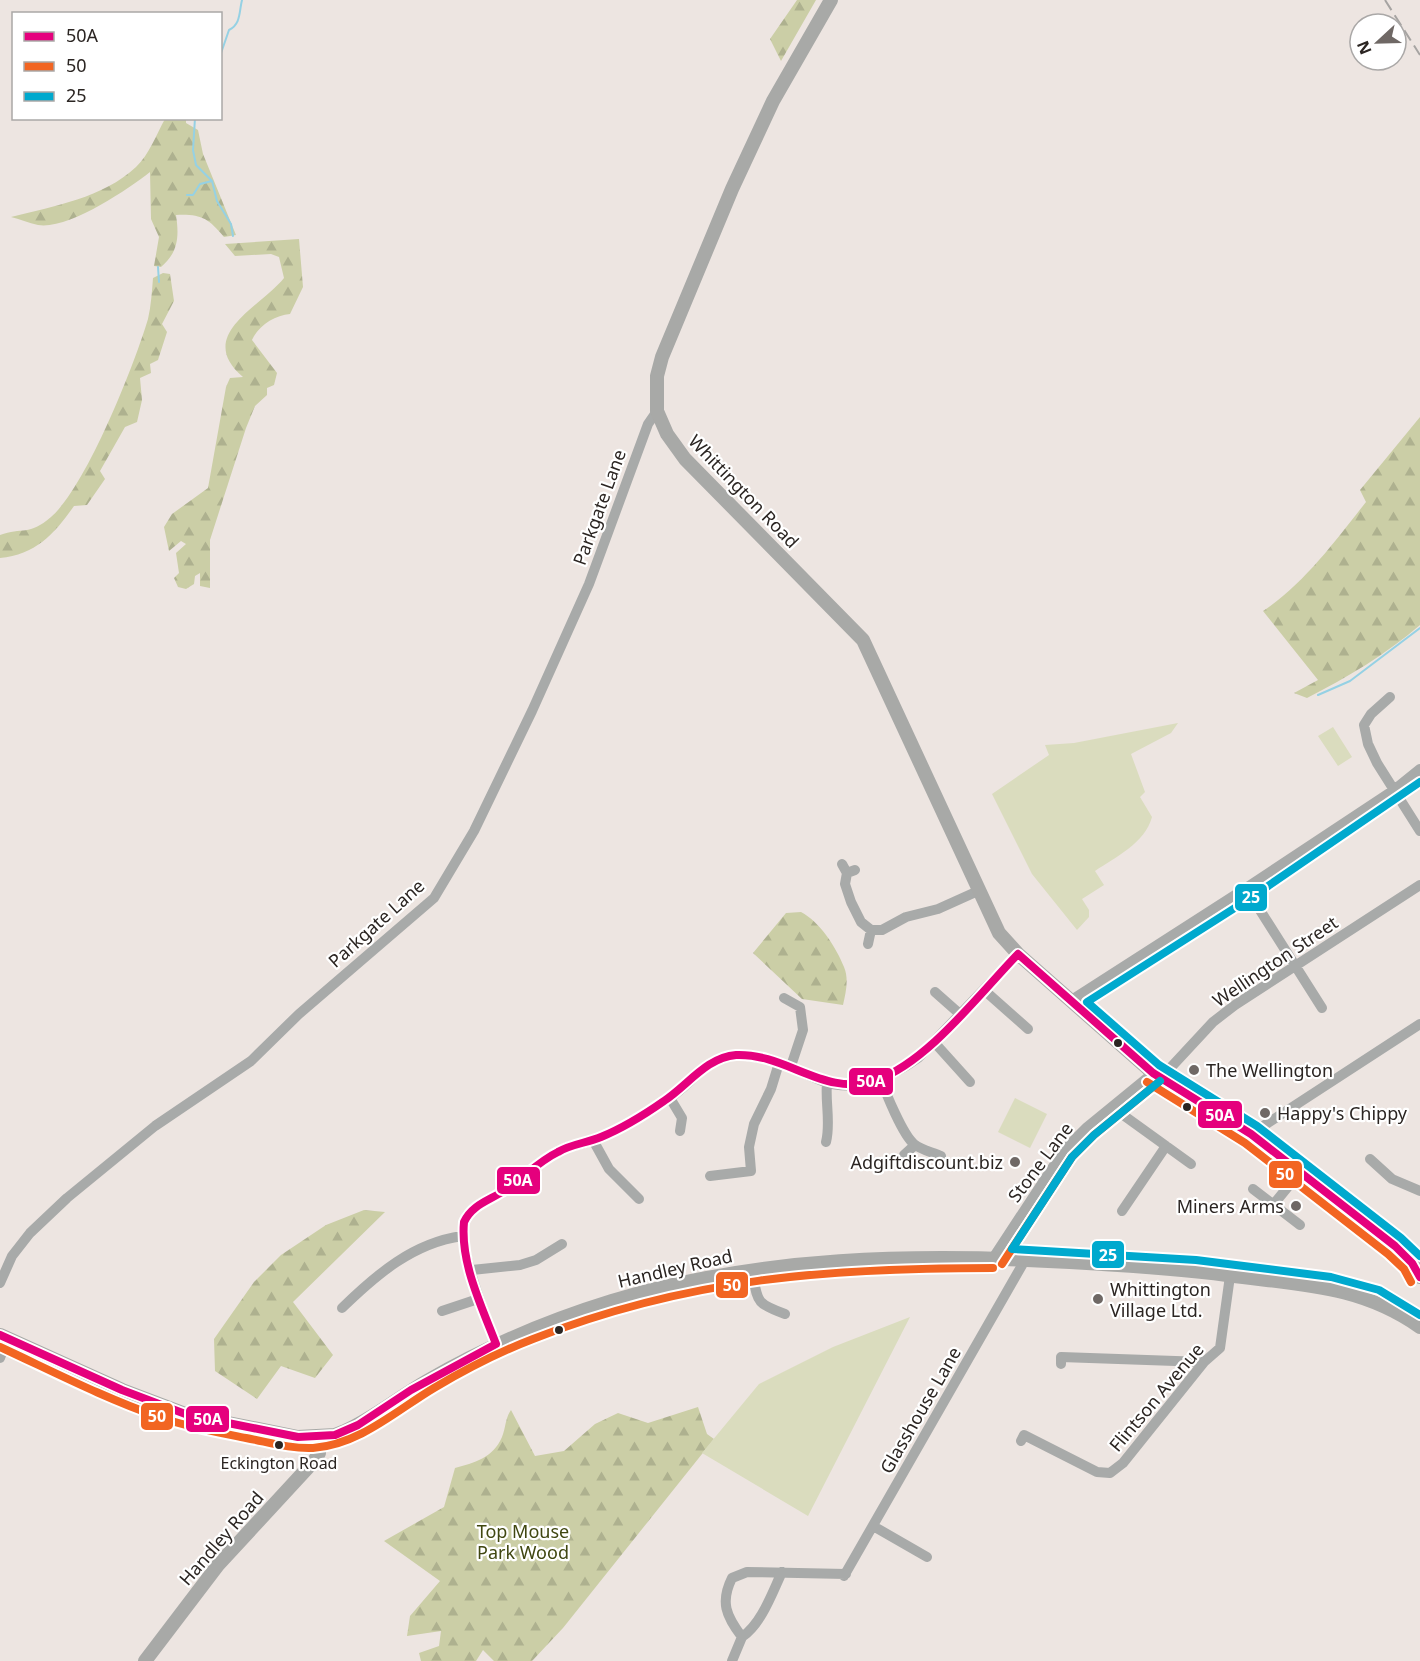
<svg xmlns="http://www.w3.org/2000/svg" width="1420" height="1661" font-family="'Noto Sans',sans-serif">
<defs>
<pattern id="forest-firs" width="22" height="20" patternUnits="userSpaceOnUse" patternTransform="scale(1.5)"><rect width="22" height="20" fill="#cbcea6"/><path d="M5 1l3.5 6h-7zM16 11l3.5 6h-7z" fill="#aeb18f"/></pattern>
</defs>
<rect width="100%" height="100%" fill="#ede5e1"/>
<!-- forest -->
<path fill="url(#forest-firs)" d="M797 0H816L781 61 770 39Z
M165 119H186V123L198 130 203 154 236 235 224 237C208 218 201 214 176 215 179 235 179 252 161 267L154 266 159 237 151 219 150 172C127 190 68 230 38 225 29 223 19 219 11 217 54 206 103 198 136 167 149 155 157 133 165 119Z
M299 239 303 287 290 314C275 315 258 326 252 340L277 373 274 385 267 388V395L255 406 246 428 210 540V588L200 586V573L195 576 194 584 186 589 178 587 174 578 179 573 176 553 186 544 181 541 169 551 164 527 172 514 208 488 226 387 230 378 243 377C194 335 261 307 284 278L279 257 271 254 235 256 225 244Z
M163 273 170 274 174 301 162 324 167 332 158 360 150 364 151 373 140 378 142 400 137 422 125 427 100 471 105 479 87 505 74 506C55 533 36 555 0 558V535C22 527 29 536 51 517 86 487 134 366 148 319 151 306 152 291 153 278Z
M1420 417V625C1385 655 1348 677 1307 698L1294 693 1318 680 1263 611C1304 584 1336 540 1366 502L1360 490Z
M801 912C820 922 836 947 844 967 849 979 846 992 843 1005L802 999 753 953 786 913Z
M364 1210 385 1212 293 1302 333 1355 315 1378 281 1366 257 1399 215 1371 214 1339 254 1282 281 1255 326 1225Z
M698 1407 707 1434 714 1439 563 1628 532 1661H494L483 1650 476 1661H421L419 1653 439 1646 441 1631 407 1636 410 1616 440 1581 384 1541 444 1507 455 1468C474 1463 493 1458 502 1437 506 1427 505 1419 511 1410L535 1456 564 1451 595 1424 618 1413 648 1423Z"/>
<!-- green -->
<path fill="#dadcbe" d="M1178 723 1171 733 1131 754 1145 792 1140 797 1152 817C1145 843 1116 857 1095 871L1104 885 1082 899 1089 910V917L1077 930 1032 874 992 794 1049 755 1045 745 1074 743Z
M1333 727 1352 757 1338 766 1318 736Z
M1015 1098 1047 1114 1030 1148 998 1132Z
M910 1317 808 1516 702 1453 759 1384 833 1347Z"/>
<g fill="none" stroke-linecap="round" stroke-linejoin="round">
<!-- stream -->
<path stroke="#95d1e4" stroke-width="2" d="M220 56 229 30C241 24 239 12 242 0
M195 118 193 150 196 165 212 181 217 201 231 224 233 236
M187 195H193L200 184 212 181
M158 267 159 282
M1318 695 1350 681 1420 628"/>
<!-- street -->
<path stroke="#a8aaa9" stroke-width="10" d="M1390 697 1371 714 1364 725 1368 744 1377 763 1420 831
M842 864 847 873 855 870
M847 873 845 884 851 902 861 922 871 930H882L906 917 938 909 978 891
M1246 888 1322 1008
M868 944 871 930
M984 990 1028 1029
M935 992 961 1015
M784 998 800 1007 803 1030 791 1066
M1070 1001 1246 888 1394 790 1420 769
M934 1042 970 1082
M1161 1078 1213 1022 1235 1005 1420 885
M881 1079C886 1094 903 1135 914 1144 921 1150 932 1152 941 1156
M670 1098 682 1118 680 1131
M1112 1107 1191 1164
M1251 1134 1420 1024
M593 1140 609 1169 639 1199
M826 1142C831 1123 825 1102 827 1083
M904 1155 915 1145
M1370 1159 1392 1179 1420 1191
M710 1176 751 1171 749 1147 754 1124 771 1089 779 1063
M1253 1189 1300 1225
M1273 1205 1300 1172
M1122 1211 1166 1146
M993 1258 1064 1150 1087 1127 1153 1073
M472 1270 520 1265 536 1260 562 1244
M752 1270C758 1301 754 1303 785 1314
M0 1283 12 1256 30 1233 67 1198 155 1126 251 1061 299 1014 434 898 474 831 532 711 589 584 648 424 657 411
M342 1308C377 1274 413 1243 462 1236
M442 1311 478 1299
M496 1344C487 1321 457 1244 464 1222 469 1204 496 1198 509 1187 527 1173 544 1157 565 1148 573 1145 583 1144 591 1141 613 1134 652 1110 671 1097 689 1085 704 1063 726 1057 740 1053 756 1057 770 1060 790 1066 806 1075 825 1082 857 1093 893 1076 918 1058L1018 954
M0 1358 7 1339
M1061 1364V1357L1204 1362
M1021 1441 1024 1435 1097 1472 1110 1473 1123 1463 1204 1362 1220 1348 1230 1276
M873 1526 927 1557
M844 1576 1025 1260
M742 1637C762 1623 772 1593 782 1572
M732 1661 742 1637C726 1616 720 1602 732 1578L747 1572 846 1574"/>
<!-- secondary -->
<path stroke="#a8a9a7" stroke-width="14" d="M831 0 773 101 732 189 662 357 657 376V411L667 434 685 459 863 640 999 933 1018 954 1153 1073 1251 1134 1395 1246 1412 1263 1420 1277
M0 1335 122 1390 188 1415 298 1437 335 1435 345 1431C374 1418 399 1397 427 1381 486 1347 547 1321 612 1301 760 1256 918 1253 1070 1262 1123 1265 1175 1268 1227 1275 1298 1285 1359 1284 1420 1327
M145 1661 218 1565 314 1461 319 1453 318 1436"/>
<!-- rail -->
<path stroke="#a6a4a2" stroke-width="2" stroke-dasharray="12 6" stroke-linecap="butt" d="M1385 0 1420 55"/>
<defs>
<path id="bus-1" d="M1018 954 1153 1073 1251 1134 1395 1246 1412 1263 1420 1277
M0 1335 122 1390 188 1415 298 1437 335 1435 358 1425 411 1390 496 1344
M496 1344C482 1307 460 1263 464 1222 472 1205 488 1201 502 1192 522 1180 537 1162 558 1152 571 1144 587 1143 601 1137 623 1128 644 1115 664 1101 687 1086 707 1057 736 1055 787 1053 825 1098 876 1080 927 1063 980 993 1018 954"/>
<path id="bus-2" d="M1147 1082 1245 1143 1388 1254 1404 1269 1411 1282
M1002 1264 1072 1157 1094 1135 1160 1081
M0 1347C52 1371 104 1398 159 1417 187 1427 216 1432 246 1438 268 1442 290 1449 313 1448 359 1445 397 1410 434 1388 466 1369 499 1352 533 1339 688 1278 829 1268 993 1268"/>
<path id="bus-3" d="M1420 782 1252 897 1087 1002 1159 1065 1257 1126 1401 1238 1420 1256
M1160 1081 1094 1135 1072 1157 1012 1249 1196 1260 1331 1277 1379 1290 1420 1315"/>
</defs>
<!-- bus-1 casing -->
<use href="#bus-1" stroke="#fff" stroke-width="12"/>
<!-- bus-2 casing -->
<use href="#bus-2" stroke="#fff" stroke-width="12"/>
<!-- bus-3 casing -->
<use href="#bus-3" stroke="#fff" stroke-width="12"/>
<!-- bus-1 -->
<use href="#bus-1" stroke="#e5007d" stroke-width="8"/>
<!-- bus-2 -->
<use href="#bus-2" stroke="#f26522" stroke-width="8"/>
<!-- bus-3 -->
<use href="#bus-3" stroke="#00a9ce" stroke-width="8"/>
</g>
<!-- markers -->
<g fill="#2b2522" stroke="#fff" stroke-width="2">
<circle cx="1118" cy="1043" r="5"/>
<circle cx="1187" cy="1107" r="5"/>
<circle cx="559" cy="1330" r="5"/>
<circle cx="279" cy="1445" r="5"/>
</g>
<g fill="#6f6865" stroke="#fff" stroke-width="2">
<circle cx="1194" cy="1070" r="6"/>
<circle cx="1265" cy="1113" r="6"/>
<circle cx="1015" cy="1162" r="6"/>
<circle cx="1296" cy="1206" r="6"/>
<circle cx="1098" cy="1299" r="6"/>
</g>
<g text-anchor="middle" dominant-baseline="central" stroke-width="4.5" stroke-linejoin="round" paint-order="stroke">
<!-- bus labels -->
<g font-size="16" fill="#2b2522" stroke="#fff">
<text x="279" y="1463">Eckington Road</text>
</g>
<!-- street labels -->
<g font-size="18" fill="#2b2522" stroke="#fff">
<text transform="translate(744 491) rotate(46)">Whittington Road</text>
<text transform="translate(599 507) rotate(-70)">Parkgate Lane</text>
<text transform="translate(376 923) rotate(-42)">Parkgate Lane</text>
<text transform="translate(1275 961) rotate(-34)">Wellington Street</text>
<text transform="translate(1040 1162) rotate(-53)">Stone Lane</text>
<text transform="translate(675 1268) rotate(-13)">Handley Road</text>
<text transform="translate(1156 1397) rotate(-50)">Flintson Avenue</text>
<text transform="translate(920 1410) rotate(-60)">Glasshouse Lane</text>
<text transform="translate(221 1538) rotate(-49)">Handley Road</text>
</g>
<!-- poi labels -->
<g font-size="18" fill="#2b2522" stroke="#fff" text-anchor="start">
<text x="1206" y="1070">The Wellington</text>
<text x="1277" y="1113">Happy's Chippy</text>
<text x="1003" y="1162" text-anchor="end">Adgiftdiscount.biz</text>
<text x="1284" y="1206" text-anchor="end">Miners Arms</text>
<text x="1110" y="1289">Whittington<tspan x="1110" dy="21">Village Ltd.</tspan></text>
</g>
<!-- park labels -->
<g font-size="18" fill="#404711" stroke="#fff">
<text x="523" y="1531">Top Mouse<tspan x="523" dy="21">Park Wood</tspan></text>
</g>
</g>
<g stroke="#fff" stroke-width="2">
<rect x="1234" y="883" width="34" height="29" rx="6" fill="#00a9ce"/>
<rect x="848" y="1067" width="46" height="29" rx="6" fill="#e5007d"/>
<rect x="1197" y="1100" width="46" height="29" rx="6" fill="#e5007d"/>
<rect x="1268" y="1160" width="35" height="29" rx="6" fill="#f26522"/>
<rect x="496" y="1166" width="45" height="29" rx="6" fill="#e5007d"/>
<rect x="1091" y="1240" width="34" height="29" rx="6" fill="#00a9ce"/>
<rect x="715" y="1271" width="34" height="28" rx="6" fill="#f26522"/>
<rect x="140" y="1402" width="34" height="29" rx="6" fill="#f26522"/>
<rect x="185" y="1405" width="45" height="28" rx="6" fill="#e5007d"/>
</g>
<g font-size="16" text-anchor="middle" font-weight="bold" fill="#fff">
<text x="1251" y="903">25</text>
<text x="871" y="1087">50A</text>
<text x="1220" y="1121">50A</text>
<text x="1285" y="1180">50</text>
<text x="518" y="1186">50A</text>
<text x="1108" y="1261">25</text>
<text x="732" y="1291">50</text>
<text x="157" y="1422">50</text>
<text x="208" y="1425">50A</text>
</g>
<!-- legend -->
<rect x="12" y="12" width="210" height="108" fill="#ffffff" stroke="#aaa8a7" stroke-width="1.5"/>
<rect x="24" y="32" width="30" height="9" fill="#e5007d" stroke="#aaa8a7" stroke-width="1.5"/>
<text x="66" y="42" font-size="18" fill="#2b2522">50A</text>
<rect x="24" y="62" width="30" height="9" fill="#f26522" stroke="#aaa8a7" stroke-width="1.5"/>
<text x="66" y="72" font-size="18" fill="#2b2522">50</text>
<rect x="24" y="92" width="30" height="9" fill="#00a9ce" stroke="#aaa8a7" stroke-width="1.5"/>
<text x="66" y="102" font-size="18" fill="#2b2522">25</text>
<!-- north arrow -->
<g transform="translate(1378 42) rotate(248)"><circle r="28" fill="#ffffff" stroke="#aaa8a7" stroke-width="1.5"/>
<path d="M0-4.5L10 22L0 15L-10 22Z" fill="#6f6865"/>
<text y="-9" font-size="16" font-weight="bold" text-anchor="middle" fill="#2b2522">N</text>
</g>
</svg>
